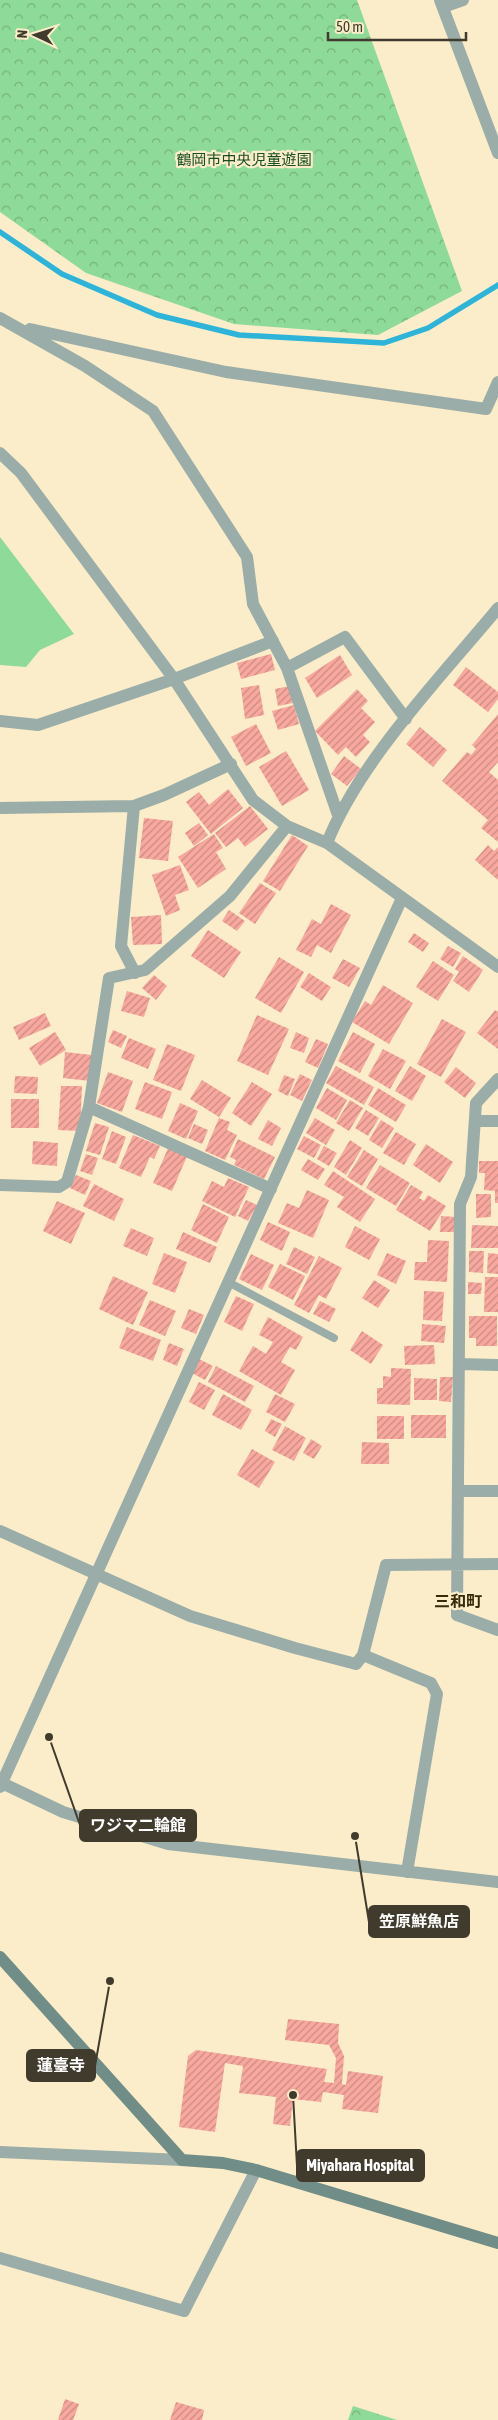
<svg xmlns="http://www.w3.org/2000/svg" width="498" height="2420" font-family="'Asap Condensed','Noto Sans JP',sans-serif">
<defs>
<pattern id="park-crowns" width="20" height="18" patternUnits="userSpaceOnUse" patternTransform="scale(1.25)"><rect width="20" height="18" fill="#8eda98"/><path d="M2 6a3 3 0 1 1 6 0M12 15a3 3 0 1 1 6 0" fill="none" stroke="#75b27c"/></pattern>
<pattern id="building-hatch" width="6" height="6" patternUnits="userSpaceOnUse" patternTransform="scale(1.25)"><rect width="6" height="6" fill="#f8a89f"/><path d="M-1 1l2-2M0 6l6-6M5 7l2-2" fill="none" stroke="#ca8a82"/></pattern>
</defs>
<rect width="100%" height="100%" fill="#fbedc9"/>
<!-- green -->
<path fill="#8eda98" d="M0 537 74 634 40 650 26 667 0 665Z"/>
<!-- park -->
<path fill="url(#park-crowns)" d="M0 0H357L462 291 378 335 234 324 86 273 0 212Z
M353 2406 397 2420H348Z"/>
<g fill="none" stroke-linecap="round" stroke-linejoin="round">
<!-- stream -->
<path stroke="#2db4d8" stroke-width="5.5" d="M0 232 62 274 157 315 239 335 384 343 428 328 498 285"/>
</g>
<!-- building -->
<path fill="url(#building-hatch)" d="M271 654 275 670 241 679 237 663Z
M340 655 352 675 317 698 305 678Z
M466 667 498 692V699L488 712 453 685Z
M259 685 264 715 245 719 241 688Z
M290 686 293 703 278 706 275 689Z
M357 689 368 701 361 708 375 722 363 735 370 742 356 757 346 747 338 755 315 731Z
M294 705 299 724 278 730 272 711Z
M498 714V762L489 772 498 780V842L481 828 488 820 442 781 467 752 471 755 476 749 472 745Z
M256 724 271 753 246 766 231 737Z
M420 727 447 750 433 767 406 744Z
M286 751 309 790 282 806 259 767Z
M344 756 361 769 347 786 331 774Z
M228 789 243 808 211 834 186 802 199 792 209 805Z
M250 806 268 829 245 847 238 838 226 847 215 833Z
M144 818 173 821 168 861 139 858Z
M199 823 208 835 194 846 185 833Z
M214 834 223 848 216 852 226 869 198 888 178 857Z
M292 835 308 846 280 891 263 881Z
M488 845 494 851 498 847V880L475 860Z
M180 865 189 890 175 895 180 910 166 916 152 875Z
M260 883 276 893 255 924 239 913Z
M331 904 351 915 331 953 317 945 311 957 296 950 312 919 321 924Z
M229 910 245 921 237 931 222 921Z
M161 915 162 944 133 945 131 917Z
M208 930 241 952 224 978 191 956Z
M414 933 429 943 423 952 408 942Z
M448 946 461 953 453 967 440 959Z
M463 956 483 970 469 992 453 981 459 972 455 969Z
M279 957 304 972 281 1013 255 998Z
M343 959 360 968 349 987 332 978Z
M433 961 454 975 438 1001 416 987Z
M309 973 331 987 322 1001 300 987Z
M154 975 167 986 156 1000 142 988Z
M383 985 413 1003 389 1044 352 1022 365 1001 371 1005Z
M127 991 150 998 144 1017 121 1011Z
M495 1010 498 1012V1049L477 1033Z
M45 1013 51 1026 19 1040 13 1027Z
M257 1015 289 1029 268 1075 237 1061Z
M442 1019 466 1032 441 1077 417 1064Z
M113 1030 127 1036 121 1048 108 1042Z
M55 1032 66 1050 40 1066 29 1048Z
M296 1032 309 1038 304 1053 290 1048Z
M353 1032 375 1044 360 1073 338 1061Z
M129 1038 156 1049 148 1069 121 1058Z
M316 1039 328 1044 318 1068 305 1062Z
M167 1044 195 1055 181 1091 153 1080Z
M383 1049 406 1061 390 1089 368 1076Z
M65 1052 92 1055 90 1081 63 1078Z
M336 1066 374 1087 364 1105 326 1083Z
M410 1066 426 1076 412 1101 395 1091Z
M456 1067 476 1083 465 1098 444 1082Z
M108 1072 133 1081 122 1112 97 1103Z
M300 1074 312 1080 302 1101 290 1095Z
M284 1075 295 1079 288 1096 278 1091Z
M15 1076 38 1077 37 1094 14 1093Z
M202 1080 231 1098 219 1117 190 1099Z
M145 1082 172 1092 162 1119 135 1109Z
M252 1082 272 1094 251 1126 232 1113Z
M61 1086H82L80 1131 58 1130Z
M327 1088 347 1100 336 1120 316 1108Z
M378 1088 406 1105 396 1122 368 1105Z
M11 1099H39V1128H11Z
M350 1100 363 1108 349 1131 336 1123Z
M180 1103 198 1111 186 1139 168 1131Z
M366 1110 379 1118 368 1136 355 1128Z
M219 1118 230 1122 227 1130 237 1135 225 1160 205 1151Z
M315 1118 335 1130 326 1145 306 1133Z
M268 1120 281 1128 272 1146 258 1139Z
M381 1120 394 1128 382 1148 369 1140Z
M95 1123 109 1127 100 1155 86 1151Z
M194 1124 208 1130 202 1144 188 1138Z
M112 1131 126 1137 116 1164 102 1159Z
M396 1132 416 1144 404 1165 383 1153Z
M133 1135 160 1146 154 1159 150 1157 141 1177 119 1168Z
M304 1136 321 1145 314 1158 297 1149Z
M238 1139 275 1157 264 1179 234 1165 236 1160 230 1157Z
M350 1140 362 1148 346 1175 334 1167Z
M33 1141 58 1143 57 1166 32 1164Z
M426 1144 453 1162 440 1183 413 1165Z
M169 1146 188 1154 172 1191 153 1183Z
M324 1146 337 1153 329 1166 317 1159Z
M364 1150 378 1159 362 1186 347 1177Z
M86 1154 98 1158 92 1175 80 1171Z
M308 1159 325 1169 318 1180 301 1170Z
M479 1161H498V1203H495V1191L484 1190 485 1173H479Z
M380 1165 410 1183 396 1206 366 1188Z
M333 1171 375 1199 360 1222 337 1207 344 1197 324 1185Z
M76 1175 91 1181 85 1195 70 1188Z
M228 1178 249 1187 235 1217 202 1201 212 1181 224 1187Z
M94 1184 124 1199 114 1221 83 1206Z
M411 1185 423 1192 419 1198 424 1201 428 1195 446 1206 430 1231 396 1210Z
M307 1190 329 1200 313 1238 278 1223 287 1203 299 1208Z
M476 1194H491V1217L476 1218Z
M246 1200 257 1205 248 1221 238 1216Z
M57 1201 85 1213 71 1244 43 1231Z
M203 1204 229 1217 217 1243 191 1230Z
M441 1216 456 1217 455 1232H440Z
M268 1222 290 1232 282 1251 260 1240Z
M472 1225 498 1226V1248H471Z
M355 1226 380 1239 369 1260 345 1247Z
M131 1228 154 1238 147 1256 123 1246Z
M183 1232 217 1247 210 1263 176 1249Z
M428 1240 449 1241 447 1282 414 1280 415 1262H427Z
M294 1247 315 1257 307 1274 286 1264Z
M469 1251H484L483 1273 469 1272Z
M164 1253 187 1262 175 1293 152 1284Z
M387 1253 406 1261 396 1284 377 1275Z
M488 1253 498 1254V1274L487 1273Z
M251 1254 274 1265 262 1290 239 1279Z
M319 1256 342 1268 326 1299 319 1295 309 1313 294 1305Z
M280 1264 305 1276 293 1300 268 1287Z
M113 1276 148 1292 133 1325 99 1309Z
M485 1277H498V1312H484Z
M374 1280 390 1290 378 1308 362 1298Z
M468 1282 482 1283 481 1294H468Z
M424 1291 444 1292 442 1321 423 1320Z
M236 1296 254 1304 242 1331 224 1322Z
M150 1300 176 1311 165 1336 139 1325Z
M320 1301 336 1309 329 1322 313 1314Z
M189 1309 204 1315 196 1334 181 1328Z
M469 1316H497V1346H476V1338H469Z
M268 1317 303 1337 296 1350 290 1347 281 1362 295 1370 281 1395 239 1371 253 1346 266 1354 273 1342 259 1335Z
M422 1324 446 1326 444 1343 421 1341Z
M127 1327 161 1340 153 1361 119 1348Z
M362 1331 383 1345 371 1364 350 1350Z
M169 1343 184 1349 177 1366 163 1360Z
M434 1345 435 1364 405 1365 404 1346Z
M199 1359 213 1366 205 1380 192 1373Z
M216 1366 254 1386 245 1402 208 1382Z
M391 1368 411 1369 410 1405 377 1404V1388H383V1376L391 1377Z
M440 1377H453L451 1402 439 1401Z
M414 1378 437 1379V1400H414Z
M199 1382 215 1390 204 1410 189 1402Z
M223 1394 252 1410 241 1430 212 1415Z
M275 1394 295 1404 285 1422 266 1412Z
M411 1415H446V1438H411Z
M377 1416H404V1439H377Z
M271 1419 282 1424 275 1437 265 1431Z
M285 1426 306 1438 294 1461 272 1450Z
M311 1439 322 1446 314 1459 303 1453Z
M362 1442 389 1443V1464H361Z
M252 1449 275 1462 259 1488 237 1475Z
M288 2019 339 2024 338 2043 344 2056 342 2084 346 2085 348 2071 383 2076 378 2113 342 2109 344 2095 323 2092 321 2102 293 2099 290 2126 273 2124 276 2097 239 2093 243 2066 225 2063 215 2132 179 2127 188 2056 196 2050 327 2069 324 2082 334 2083 336 2058 329 2045 285 2040Z
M65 2399 79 2404 73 2420H58Z
M176 2402 204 2410 202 2420H170Z"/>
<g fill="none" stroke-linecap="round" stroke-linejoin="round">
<!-- service -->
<path stroke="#9aada9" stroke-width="8" d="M228 1282 334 1338"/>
<!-- minor -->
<path stroke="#9aada9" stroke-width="12" d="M440 0 498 153
M443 7 463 0
M0 318 85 366 153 411 247 557 253 604 287 668 338 815
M30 329 226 372 486 409 498 382
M0 453 21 473 174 679 253 800 287 826 327 843 498 967
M287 668 345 637 406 719
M0 721 38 725 174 679 273 641
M134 806 164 795 231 764
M0 808 134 806 121 946 135 973
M327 843C360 760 441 677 498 608
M498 1079 476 1103 471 1177 460 1204 457 1615 498 1630
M89 1107 271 1189
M475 1121H498
M0 1185 59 1187 67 1182 89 1107 109 978 145 970 230 896 287 826
M460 1364 498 1365
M458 1491H498
M0 1531 190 1616 295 1648 356 1664 363 1655 386 1565 498 1564
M363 1655 431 1683 437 1694 407 1872
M2 1783 63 1812 168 1844 498 1882
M0 1787 402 898
M0 2258 184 2311 256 2170"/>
<!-- tertiary -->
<path stroke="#9aada9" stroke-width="12" d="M0 2152 182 2160"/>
<!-- secondary -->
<path stroke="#718d87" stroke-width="12" d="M0 1957 182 2160 223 2163 256 2170 498 2243"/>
</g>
<g text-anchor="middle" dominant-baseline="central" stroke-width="4.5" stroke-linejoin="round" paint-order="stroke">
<!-- park labels -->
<g font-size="15" fill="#184e24" stroke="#fbedc9">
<text x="244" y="159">鶴岡市中央児童遊園</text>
</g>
<!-- neighbourhood labels -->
<g font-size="16" font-weight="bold" fill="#352a0a" stroke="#fbedc9">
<text x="458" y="1601">三和町</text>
</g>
</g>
<!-- callouts -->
<path fill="none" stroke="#403b2d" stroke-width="2" d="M49 1737L80 1825M355 1836L369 1922M110 1981L95 2066M293 2095L297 2166"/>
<g fill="#403b2d" stroke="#fbedc9" stroke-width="2">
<circle cx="49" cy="1737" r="5"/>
<circle cx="355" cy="1836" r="5"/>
<circle cx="110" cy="1981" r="5"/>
<circle cx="293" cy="2095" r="5"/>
</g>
<g fill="#403b2d" stroke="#403b2d" stroke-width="2">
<rect x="80" y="1810" width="116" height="31" rx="5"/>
<rect x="369" y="1906" width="100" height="31" rx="5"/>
<rect x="27" y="2050" width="68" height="31" rx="5"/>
<rect x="297" y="2150" width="127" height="31" rx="5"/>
</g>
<g font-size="16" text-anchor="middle" font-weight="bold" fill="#fff">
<text x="138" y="1831">ワジマ二輪館</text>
<text x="419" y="1927">笠原鮮魚店</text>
<text x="61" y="2071">蓮臺寺</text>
<text x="360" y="2171">Miyahara Hospital</text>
</g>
<!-- north arrow -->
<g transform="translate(35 35) rotate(274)" stroke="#fbedc9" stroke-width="4" paint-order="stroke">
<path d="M0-4L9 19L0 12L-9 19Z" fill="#403b2d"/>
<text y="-8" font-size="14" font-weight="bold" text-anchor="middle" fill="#403b2d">N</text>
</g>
<!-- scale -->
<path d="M328 32v8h138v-8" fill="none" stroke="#403b2d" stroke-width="2.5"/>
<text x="336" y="32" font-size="15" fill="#403b2d" stroke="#fbedc9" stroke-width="4" paint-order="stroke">50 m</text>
</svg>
